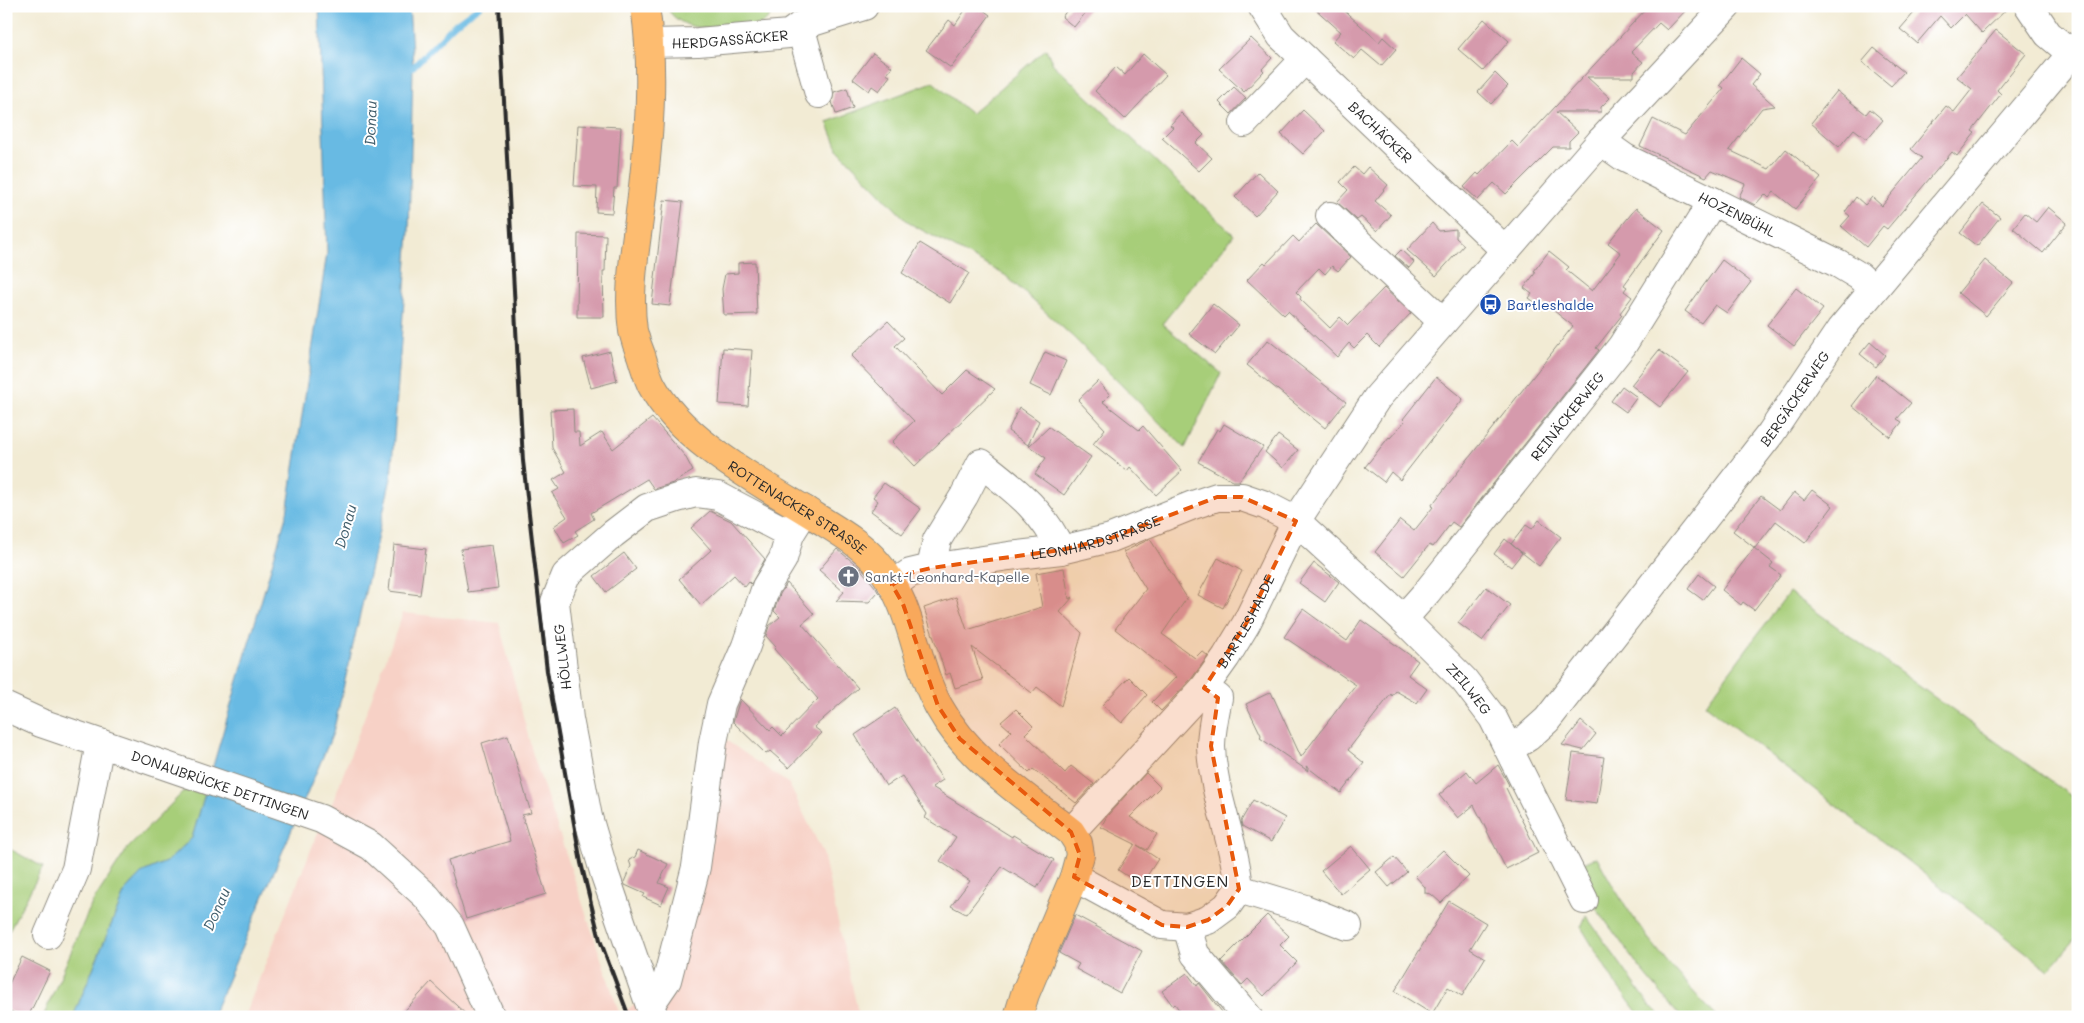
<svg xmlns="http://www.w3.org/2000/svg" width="2084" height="1023" font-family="Mali,sans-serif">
<rect width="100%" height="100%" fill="#fff"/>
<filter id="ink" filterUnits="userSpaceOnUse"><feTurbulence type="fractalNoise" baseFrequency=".02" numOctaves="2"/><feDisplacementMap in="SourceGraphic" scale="10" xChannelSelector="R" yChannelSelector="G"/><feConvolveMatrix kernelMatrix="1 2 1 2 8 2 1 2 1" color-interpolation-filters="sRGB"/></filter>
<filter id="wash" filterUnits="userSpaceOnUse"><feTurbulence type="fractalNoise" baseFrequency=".0096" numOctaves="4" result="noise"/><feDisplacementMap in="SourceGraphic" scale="20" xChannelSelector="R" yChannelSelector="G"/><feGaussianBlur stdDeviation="1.12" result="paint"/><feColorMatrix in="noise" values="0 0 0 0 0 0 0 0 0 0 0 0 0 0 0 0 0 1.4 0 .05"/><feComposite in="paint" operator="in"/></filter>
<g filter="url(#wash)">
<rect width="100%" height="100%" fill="#f2ebd4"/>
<!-- built -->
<path fill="#f7d1c6" d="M403 613 499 623 533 755 620 1015 655 989 686 867 707 727 789 784 823 853 859 1017H244L316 837 334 799Z"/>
<!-- green -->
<path fill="#a7ce79" stroke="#697c52" d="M666 6H769L771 10 770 17C761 27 750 26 737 27 713 30 679 32 666 6Z
M1046 49 1053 64 1234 235 1162 324 1221 373 1185 448 1073 337 1005 275 909 223 839 151 827 122 933 82 971 114Z
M1789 592 2078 801V936L2049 970 1705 705Z
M194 781 208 784 192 838 168 861 143 872 125 891 73 1017H43L92 903 128 848Z
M6 847 43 867 6 936Z
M1597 857C1629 919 1669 967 1717 1017H1681L1640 968 1593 904 1577 866Z
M1586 916 1649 1004 1662 1017H1641L1615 983 1581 927Z"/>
<!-- water -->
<path fill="#67bae3" stroke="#497287" d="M319 6H409L413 67 409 232 391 478 333 733 212 1017H73L125 891 143 872 168 861 192 838 287 513 327 253Z"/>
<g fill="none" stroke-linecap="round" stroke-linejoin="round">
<!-- stream -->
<path stroke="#67bae3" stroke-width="6" d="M406 71 413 67 455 24 480 6"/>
</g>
<g id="blocks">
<!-- building -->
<path fill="#d59aac" d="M968 6H978L990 15 951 68 926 50 949 20 955 25Z
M1070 6H1091L1074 27 1062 17Z
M1312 6H1339L1379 42 1383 37 1396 49 1381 66 1362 50 1354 59 1333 41 1341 32Z
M1641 6H1690L1667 30 1659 23 1631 52 1643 62 1634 72V77H1587L1610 98 1601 107V112H1556L1578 132 1569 141V147H1553L1506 194 1494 183 1478 200 1464 187 1477 173 1479 175 1512 141 1518 147 1645 10Z
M1920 6H2010L1982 33 1965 14 1951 28 1940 16 1917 43 1900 29Z
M1484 19 1509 41 1483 71 1458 49Z
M1996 30 2026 54 1997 90 2001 94 1972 131 1975 133 1957 156 1952 152 1887 229 1883 226 1866 247 1841 226 1850 216 1845 212 1856 197 1865 205 1872 197 1882 206 1922 158 1911 149 1946 106 1954 112 1972 89 1957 77Z
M1251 38 1272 58 1262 69 1264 71 1244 92 1219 69Z
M1874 48 1904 72 1891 86 1862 62Z
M873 53 892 67 886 74 890 76 879 91 872 86 869 91 853 79Z
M1143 54 1166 75 1125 119 1095 91 1116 67 1125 75Z
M1741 58 1760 74 1751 85 1775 106 1762 108 1729 150 1769 169 1786 149 1821 178 1795 209 1774 192 1769 198 1765 194 1755 205 1739 197 1745 184 1712 170 1706 177 1640 146 1653 119 1685 135 1724 88 1720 85Z
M1495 73 1508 86 1491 104 1478 92Z
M1234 87 1246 98 1231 114 1219 102Z
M847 88 853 108 836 114 832 102 834 92Z
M1837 91 1866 114 1870 109 1883 120 1867 139 1854 129 1839 147 1811 123Z
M1303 110 1325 131 1303 154 1281 134Z
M1181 113 1204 135 1196 143 1212 158 1199 171 1162 138 1173 127 1170 125Z
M578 125 621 127 617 188H614L612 213 596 212 597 187 574 186Z
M1354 167 1362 174 1368 167 1388 185 1375 201 1391 215 1377 231 1361 217 1357 220 1337 202 1348 190 1340 182Z
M1258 172 1278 191 1255 216 1235 197Z
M664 200 683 202 670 306 652 304Z
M1983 204 2000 217 1977 246 1960 233Z
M2048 207 2067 223 2043 253 2013 228 2025 213 2036 222Z
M1636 208 1664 230 1624 285 1627 287 1624 291 1632 297 1620 313 1622 315 1596 348 1599 350 1459 527 1452 522 1433 547 1429 545 1404 576 1375 552 1400 520 1414 531 1433 507 1431 506 1573 326 1544 303 1541 307 1529 298 1532 294 1524 288 1536 272 1534 271 1549 251 1569 267 1566 270 1592 291 1621 253 1608 243Z
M1432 223 1439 231 1456 229V238L1464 245 1436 276 1407 250Z
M1316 224 1351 257 1338 271 1332 266 1325 274 1319 268 1296 292 1301 297 1300 299 1330 328 1340 317 1348 325 1384 288 1411 313 1379 347 1367 335 1354 348 1349 343 1337 357 1288 311 1284 315 1247 280 1264 262 1266 264 1293 236 1299 242Z
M578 234 606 235 605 271H603L604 317H577Z
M920 243 969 273 950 303 902 273Z
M1401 250 1414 262 1409 268 1395 256Z
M1722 260 1751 282 1727 313 1715 305 1701 323 1685 311Z
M1985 260 2013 283 1986 316 1958 293Z
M755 262 757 314 724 315 722 289 725 274 738 273V263Z
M1796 288 1823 309 1794 346 1767 325Z
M1213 304 1239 325 1215 354 1189 334Z
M888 321 904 338 895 346 942 395 967 370 995 389 915 466 892 442 914 421 851 356Z
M1268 340 1346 402 1325 428 1247 365Z
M1870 342 1885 355 1876 367 1860 354Z
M723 348 752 350 748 406 719 404Z
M1659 350 1688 372 1660 407 1631 385Z
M610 351 617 381 591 388 583 358Z
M1045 352 1066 361 1051 395 1030 385Z
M1876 375 1911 403 1897 419 1902 422 1890 437 1852 406Z
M1436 377 1463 399 1400 480 1391 472 1384 482 1365 467 1389 437 1390 438 1405 421 1403 419Z
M1098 381 1110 395 1103 402 1139 430 1143 426 1182 471 1156 495 1130 467 1127 471 1093 444 1105 429 1078 400Z
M1622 386 1637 397 1626 412 1611 401Z
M1019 407 1039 421 1028 445 1008 431Z
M573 409 574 432H579L580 446 602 432 613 449 652 418 685 456 693 471 673 483 654 489 647 479 591 513 594 519 575 531 578 535 564 543 554 526 567 517 552 493 559 489 553 480 566 472 552 448 550 410Z
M1224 424 1263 447 1239 481H1233L1198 462 1217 429 1220 431Z
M1049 427 1091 457 1064 495 1035 474 1046 458 1029 446Z
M1278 435 1298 450 1283 468 1265 452Z
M884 483 921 509 902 534 871 511 878 501 873 497Z
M1812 490 1833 506 1805 543 1776 521 1755 548 1733 531 1761 496 1780 510 1794 492 1804 500Z
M710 511 731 521 765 559 751 584 749 582 745 587 734 575 701 605 679 579 711 550 691 528Z
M1539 520 1561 537 1539 566 1511 544 1526 525 1532 529Z
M1150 539 1187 598 1162 634 1195 658 1202 651 1208 656 1192 678 1161 711 1152 702 1176 677 1115 629 1146 589 1123 552Z
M1505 539 1522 553 1511 567 1494 554Z
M394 545 426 549 420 595 389 591Z
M492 545 498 588 468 592 461 549Z
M1754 548 1773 563 1770 567 1781 575 1754 610 1743 602 1741 605 1722 590Z
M837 549 859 567 876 588 878 592 869 602 836 601 844 592 819 570Z
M624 553 636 569 606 592 594 576Z
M1218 558 1242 571 1223 608 1198 595Z
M1314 563 1339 582 1325 602 1299 583Z
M1064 568 1069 599 1073 597 1060 612 1082 633 1061 706 1037 687 1032 693 972 647 983 680 955 688 950 673 946 675 924 608 956 597 967 630 1042 607 1036 573Z
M1699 574 1714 586 1703 600 1688 589Z
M787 583 814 614 802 624 858 688 814 727 822 733 789 768 770 751 766 754 733 722 740 699 770 730 773 727 782 736 818 699 774 649 776 647 766 636 769 626 780 617 774 611 780 594Z
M1486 587 1510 605 1482 641 1458 623Z
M1303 609 1347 641 1361 620 1418 661 1408 675 1427 689 1417 703 1396 691 1392 696 1391 694 1348 750 1364 763 1341 793 1306 766 1308 771 1260 738 1261 735 1246 704 1271 692 1301 757 1356 685 1284 637Z
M1129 677 1147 695 1122 723 1102 705Z
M895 708 943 780 932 787 1012 837 1013 835 1054 860 1037 888 1002 867 966 914 951 906 970 881 940 861 956 837 925 818 927 814 902 776 886 786 855 735Z
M1016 709 1033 726 1025 734 1065 773 1071 766 1094 784 1076 803 1033 769 1029 773 999 744 1011 731 1001 722Z
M1581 721 1596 734 1583 750 1562 745Z
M508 735 531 813 522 815 546 894 466 919 448 860 510 841 482 743Z
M1573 753 1604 757 1597 804 1566 800Z
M1498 765 1509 785 1506 788 1538 853 1506 869 1474 805 1458 818 1439 795 1467 771 1476 783Z
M1146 773 1160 787 1130 817 1157 834 1147 850 1137 845 1158 859 1141 885 1118 870 1135 844 1101 827 1107 816Z
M1253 800 1285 818 1271 842 1242 826 1241 821Z
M1351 846 1370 869 1341 894 1321 871Z
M638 850 668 864 659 883 669 887 661 905 643 897 645 894 625 885 624 882 631 866 629 860 635 857Z
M1443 850 1469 876 1441 903 1431 894 1425 893V887L1415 876Z
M1394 857 1407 872 1389 887 1376 872Z
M1449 901 1486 923 1470 949 1485 958 1462 996 1448 987 1432 1014 1395 991Z
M1075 915 1142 951 1120 993 1076 969 1079 964 1059 953Z
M1267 915 1289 936 1280 945 1297 962 1264 996 1248 979 1242 985 1221 961Z
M22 957 50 971 28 1017H22L6 1009V990Z
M1187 973 1197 986 1199 983 1226 1017H1184L1175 1004 1173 1006 1162 991Z
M431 982 469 1017H399Z"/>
</g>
</g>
<g filter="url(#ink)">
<use href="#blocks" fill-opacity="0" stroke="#8e8b80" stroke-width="1"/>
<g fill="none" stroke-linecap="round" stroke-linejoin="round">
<defs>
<g id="minor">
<path id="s1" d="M1262 6 1281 36 1506 251"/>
<path d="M2029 6 2048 34 2072 54"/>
<path d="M800 26 819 94"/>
<path id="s2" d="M650 43 698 42 789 34 800 26 864 6"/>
<path d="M1244 123 1305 59"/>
<path id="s3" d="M1601 141 1625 158 1839 264 1859 276 1873 289"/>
<path d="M1330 216 1443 322"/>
<path d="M931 568 937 540 964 496 981 463C1015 490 1042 509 1061 550"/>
<path id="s4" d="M892 585 910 573 931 568 1009 556 1061 550 1111 538 1193 505 1217 497H1242L1265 505 1296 521 1403 619 1464 680 1493 718 1584 900"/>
<path id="s5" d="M1403 619 1427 592 1622 346 1713 201"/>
<path id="s6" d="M6 707 41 723 321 819 371 846 427 897 450 926 491 1017"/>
<path id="s7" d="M1509 749 1528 737 1547 720 1771 433 1840 330 2078 46"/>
<path id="s8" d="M1071 832 1204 688 1226 657 1246 624 1296 521 1377 398 1601 141 1727 6"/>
<path d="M1074 877 1162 925 1187 927 1208 920 1227 906 1239 889C1235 841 1213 796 1211 747 1211 731 1215 713 1218 698L1204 688"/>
<path d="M1239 889 1305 909 1348 926"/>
<path d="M1187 927 1195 954 1248 1017"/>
<path d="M48 935 76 869 100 743"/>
<path d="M650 1005 667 980 696 867 713 742 721 704 746 646 766 587 783 559 790 534"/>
<path d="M654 1017 605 875 588 817 569 719 555 602 566 575 613 534 647 508 677 498 696 493 718 496 790 534 805 510"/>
</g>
<g id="major">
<path id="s9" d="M645 6C655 73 649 138 641 204 636 246 627 289 633 331 635 339 638 348 641 355 644 365 647 375 651 384 681 442 762 483 816 517 838 531 860 543 877 563 914 604 913 661 939 707 969 761 1024 795 1071 832L1078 843 1080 855 1074 877 1025 994 1018 1017"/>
</g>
</defs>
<!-- minor casing -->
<use href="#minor" stroke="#8e8b80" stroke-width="30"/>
<!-- major casing -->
<use href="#major" stroke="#8e8b80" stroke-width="30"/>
<!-- minor -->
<use href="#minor" stroke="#fff" stroke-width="28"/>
<!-- major -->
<use href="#major" stroke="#fdbc70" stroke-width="28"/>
<!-- rail -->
<path stroke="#2b2b2b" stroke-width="4" d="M499 6 523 461 547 671 581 863 600 940 629 1017"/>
</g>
</g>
<!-- marked area -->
<path fill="#e8590c" fill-opacity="0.2" stroke="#e8590c" stroke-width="4" stroke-dasharray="10 6" stroke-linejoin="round" d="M1217 497H1242L1296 521 1246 624 1204 688 1218 698 1211 746 1239 889 1227 906 1208 920 1187 927 1162 925 1074 877 1080 855 1071 832 960 739 938 706 903 604 892 585 910 573 931 568 1061 550 1111 538Z"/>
<!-- icons -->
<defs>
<symbol id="bus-disc" viewBox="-11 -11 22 22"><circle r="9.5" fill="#1a4fb4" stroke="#fff"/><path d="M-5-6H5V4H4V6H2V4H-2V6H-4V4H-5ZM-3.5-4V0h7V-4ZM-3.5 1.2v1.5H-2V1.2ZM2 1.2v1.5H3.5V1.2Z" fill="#fff"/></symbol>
<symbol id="church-disc" viewBox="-11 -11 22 22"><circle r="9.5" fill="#6b7280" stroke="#fff"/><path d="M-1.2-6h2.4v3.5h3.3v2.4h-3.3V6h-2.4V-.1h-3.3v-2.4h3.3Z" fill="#fff"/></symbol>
</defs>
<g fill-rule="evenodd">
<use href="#bus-disc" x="1478" y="292" width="25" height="25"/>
<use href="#church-disc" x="836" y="564" width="25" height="25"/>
</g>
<g text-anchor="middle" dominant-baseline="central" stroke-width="4" stroke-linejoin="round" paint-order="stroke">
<!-- street labels -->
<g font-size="14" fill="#2b2b2b" stroke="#fff">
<text stroke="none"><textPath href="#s2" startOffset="80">HERDGASSÄCKER</textPath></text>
<text stroke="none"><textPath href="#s1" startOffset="174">BACHÄCKER</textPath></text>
<text stroke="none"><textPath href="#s3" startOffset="155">HOZENBÜHL</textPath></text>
<text stroke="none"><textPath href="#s7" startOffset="454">BERGÄCKERWEG</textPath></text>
<text stroke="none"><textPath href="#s5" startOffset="261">REINÄCKERWEG</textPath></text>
<text stroke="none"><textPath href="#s9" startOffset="576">ROTTENACKER STRASSE</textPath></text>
<text stroke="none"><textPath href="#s4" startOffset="211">LEONHARDSTRASSE</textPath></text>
<text stroke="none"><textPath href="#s8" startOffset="275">BARTLESHALDE</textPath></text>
<text transform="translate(562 657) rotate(-97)">HÖLLWEG</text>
<text stroke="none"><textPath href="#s4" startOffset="665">ZEILWEG</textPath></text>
<text stroke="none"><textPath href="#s6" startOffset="228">DONAUBRÜCKE DETTINGEN</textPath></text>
</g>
<!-- transit labels -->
<g font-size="14" fill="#164399" stroke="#fff" text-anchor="start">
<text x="1507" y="304">Bartleshalde</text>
</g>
<!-- worship labels -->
<g font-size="14" fill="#5b616d" stroke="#fff" text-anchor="start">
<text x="865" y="576">Sankt-Leonhard-Kapelle</text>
</g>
<!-- water labels -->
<g font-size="15" font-style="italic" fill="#405d6b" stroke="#fff">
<text transform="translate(370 123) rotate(-88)">Donau</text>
<text transform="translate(345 526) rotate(-74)">Donau</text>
<text transform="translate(216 909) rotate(-66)">Donau</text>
</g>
<!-- quarter labels -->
<g font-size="16" letter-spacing="1" fill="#2b2b2b" stroke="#fff">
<text x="1180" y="880">DETTINGEN</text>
</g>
</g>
<!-- margin -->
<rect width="2084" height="1023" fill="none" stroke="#fff" stroke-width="25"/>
</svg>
